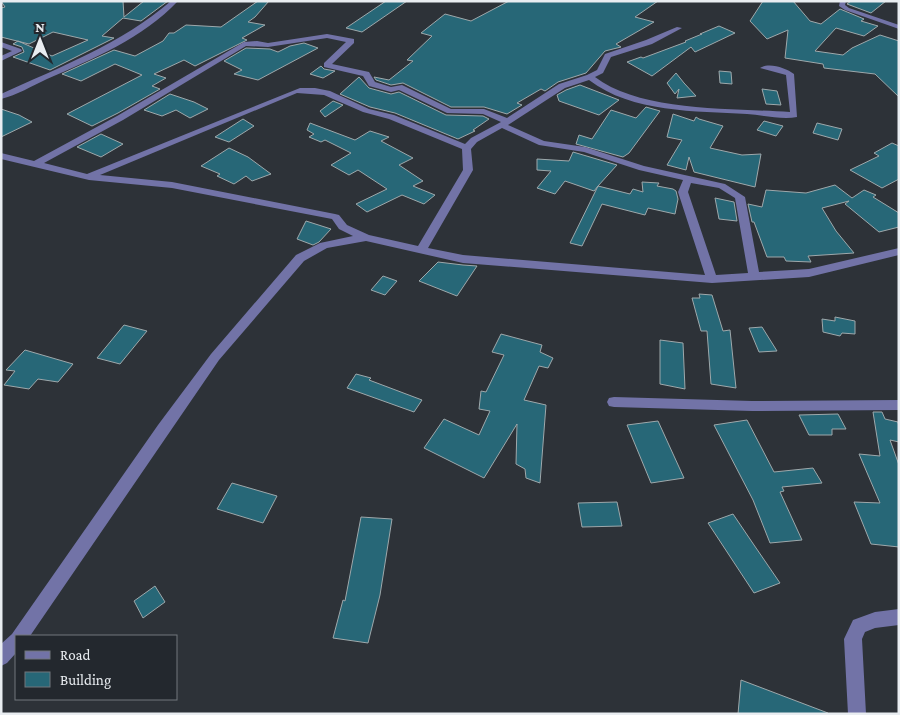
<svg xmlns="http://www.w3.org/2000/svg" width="900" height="715" font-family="'Crimson Pro',serif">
<rect width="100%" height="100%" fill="#2d3238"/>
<!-- building -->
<path fill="#276777" stroke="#9ea8ab" d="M1 1H123L124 17 144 1H168L141 21 123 18 102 36 114 38 50 70 13 57 24 52 22 47 13 44 18 41 52 56 88 40 53 32 29 44 1 37V8L5 7Z
M258 1H269L255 17 248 22 265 25 242 38 247 40 195 66 184 60 154 74 166 78 152 86 160 89 118 113 92 126 67 114 142 75 115 64 81 81 62 74 114 50 135 56 163 41 169 33H174L186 25 221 27Z
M386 1H407L362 32 346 28Z
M509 1H658L635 17 654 22 616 44 621 47 605 51 586 73 558 82 545 91 541 89 517 103 522 105 507 114 484 107H451L403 83 391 85 376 80 374 77 389 80 413 61 407 60 432 36 421 33 445 14 471 21Z
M763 1H793L810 21 821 24 840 9 864 19 861 21 878 26 864 36 836 28 815 51 843 55 852 48 880 35 899 41V97L875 74 824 68 823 64 785 58 788 30 767 39 750 21Z
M851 1H886L871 13 847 4Z
M719 26 735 33 695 52 691 47 652 76 627 62 641 57 643 58 686 42 685 41 702 34H700Z
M304 43 318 48 258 80 234 74 242 70 224 61 246 48 270 49 278 52 290 46Z
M321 66 324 69 335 71 323 78 310 74Z
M719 71 731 72 732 84 720 83Z
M676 73 684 83 696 96 677 98 679 89 675 94 667 83Z
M359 77 369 88 391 94 399 92 446 115 483 116 489 119 473 130 475 131 458 139 395 113 370 107 340 94Z
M580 85 619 100 599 115 559 101 557 95 566 90Z
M762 89 777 91 781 105 766 104Z
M170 94 194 102 208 109 190 118 176 110 162 116 144 110Z
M333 101 343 105 325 117 320 111Z
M646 107 660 111 629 153 623 157 576 144 579 135 592 139 611 110 636 118Z
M1 109 19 115 32 122 1 137Z
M673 114 694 121 696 117 699 119 723 126 710 148 742 155 761 154 755 187 694 172 689 157 686 170 667 165 682 140 667 137Z
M243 119 254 126 229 142 215 137Z
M764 121 783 126 776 136 757 130Z
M310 123 355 140 370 131 389 137 381 141 413 158 399 165 423 181 413 186 435 195 424 204 402 195 367 212 356 204 387 189 358 170 349 175 331 165 351 153 325 140 321 142 309 137 314 134 307 130Z
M817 123 842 129 838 140 813 133Z
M101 134 123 144 101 157 77 147Z
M892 143 899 146V179L882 188 850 170 879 156 874 153Z
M229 148 248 157 271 174 252 181 246 176 234 184 217 176 220 174 201 166Z
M573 152 617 165 598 186 630 194 633 189 643 192 642 182 659 183 657 186 673 189 676 191 678 199 675 214 648 208 645 215 602 204 582 246 570 243 598 186 594 191 565 181 555 194 537 188 551 171 537 170V159L569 161Z
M835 185 852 198 864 190 876 195 873 197 899 213V227L879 232 845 204 849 201 822 208 836 231 854 253 808 256 811 262 786 261 784 257H767L754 222H752L748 204 762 207 766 190 806 193Z
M715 198 734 202 737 221 719 219Z
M306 221 331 229 319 242 313 245 297 239Z
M438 262 463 265 477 266 457 296 419 281Z
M383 276 397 281 385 295 371 290Z
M699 294 712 295 723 331 730 330 736 388 711 384 707 331H701L692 298H700Z
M835 317 855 321V334L842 333 840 336 823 332 822 319 835 321Z
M124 325 147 331 120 364 97 358Z
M762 327 777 351 759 352 749 328Z
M501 334 542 345 540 352 553 358 548 368 539 366 524 400 546 405 540 483 526 478 525 469 516 464 517 424 484 478 424 448 444 419 479 435 490 411 479 409 481 391 486 392 504 355 492 352Z
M660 340 683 343 685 389 660 384Z
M25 350 73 364 58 382 38 379 29 389 4 385 15 371 6 370Z
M356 374 371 378 369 380 422 400 414 412 347 388Z
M873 412H882L885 419 898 422 899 427V442L890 440 899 465V547L871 544 854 502 880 503 859 454 880 456Z
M838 414 846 429H832V435H809L799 415Z
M747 420 774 472 813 468 822 483 782 487 784 491 780 492 802 540 770 543 753 500 714 425Z
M658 421 684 478 651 483 627 425Z
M232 483 277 496 263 523 217 509Z
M617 502 622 526 582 527 578 503Z
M733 514 754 545 780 583 754 593 708 523Z
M361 517 392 519 380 595 368 643 333 638 343 600 345 601Z
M155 586 165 602 143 618 134 601Z
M741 680 828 713V714H738Z"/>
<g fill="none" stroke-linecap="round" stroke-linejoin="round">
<!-- minor -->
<path fill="#7273a7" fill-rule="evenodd" d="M171 1H178C143 38 93 59 47 79 32 86 17 95 1 99V94C60 67 121 44 171 1Z
M840 1H846L845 5 849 8 899 25V29L845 10 839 6Z
M677 27 682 28 652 44 611 57 603 73 595 77C640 112 733 108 790 112L786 75 760 68C769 62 786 68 794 74L797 117C782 120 763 115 747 114 696 111 632 113 589 80L565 88 508 125 544 141 585 147 644 166 725 184 745 197 759 272 809 269 899 248V255L809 277 712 283 463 263 366 241 327 248 304 261 219 360 30 636H16V653L7 663 1 666V644L12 634 158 425 211 354 296 255 320 243 353 236 339 229 332 219 172 188 89 180 1 159V153L34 161 117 116 244 42 257 41 268 43 327 34 354 39V43L332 64 369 72 375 82 391 87 402 85 451 109H484L507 118 559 84 587 75 597 70 605 54 646 40ZM327 38 346 42 324 63V67L363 76 369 86 391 92 399 90 447 113 483 114 501 122 471 138 465 144 394 115 369 109 330 91 315 88H300L87 174 44 163 123 120 246 46 268 47ZM297 93 324 95 363 112 389 119 462 149 463 170 418 246 369 235 347 225 339 215 335 214 172 182 100 175ZM502 128 539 145 584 152 639 170 683 180 678 192 705 275 463 255 428 248 473 170 471 149 477 142ZM691 183 719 188 735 198 748 273 716 275 688 192Z
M1 42 21 49 22 51 1 61V56L12 51 1 47Z
M614 397 752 401 899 400V410L752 411 614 407 609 406 607 402 609 398Z
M899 609V625L875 628 865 632 862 639 866 714H848L844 639 853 620 875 612Z"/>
</g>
<!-- border -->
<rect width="900" height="715" fill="none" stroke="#e9edf1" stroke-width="5"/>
<!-- legend -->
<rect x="15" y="635" width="162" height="65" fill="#23282e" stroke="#72777c"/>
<rect x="25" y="651" width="25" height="8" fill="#7273a7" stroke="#72777c"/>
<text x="60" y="660" font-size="15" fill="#e9edf1">Road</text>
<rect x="25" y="672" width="25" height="15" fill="#276777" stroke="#72777c"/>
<text x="60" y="685" font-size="15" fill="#e9edf1">Building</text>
<!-- north arrow -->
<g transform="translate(40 40)" stroke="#23282e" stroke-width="4" paint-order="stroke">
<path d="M0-4L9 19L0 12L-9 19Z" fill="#e9edf1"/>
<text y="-8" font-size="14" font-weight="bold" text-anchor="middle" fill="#e9edf1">N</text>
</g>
</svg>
